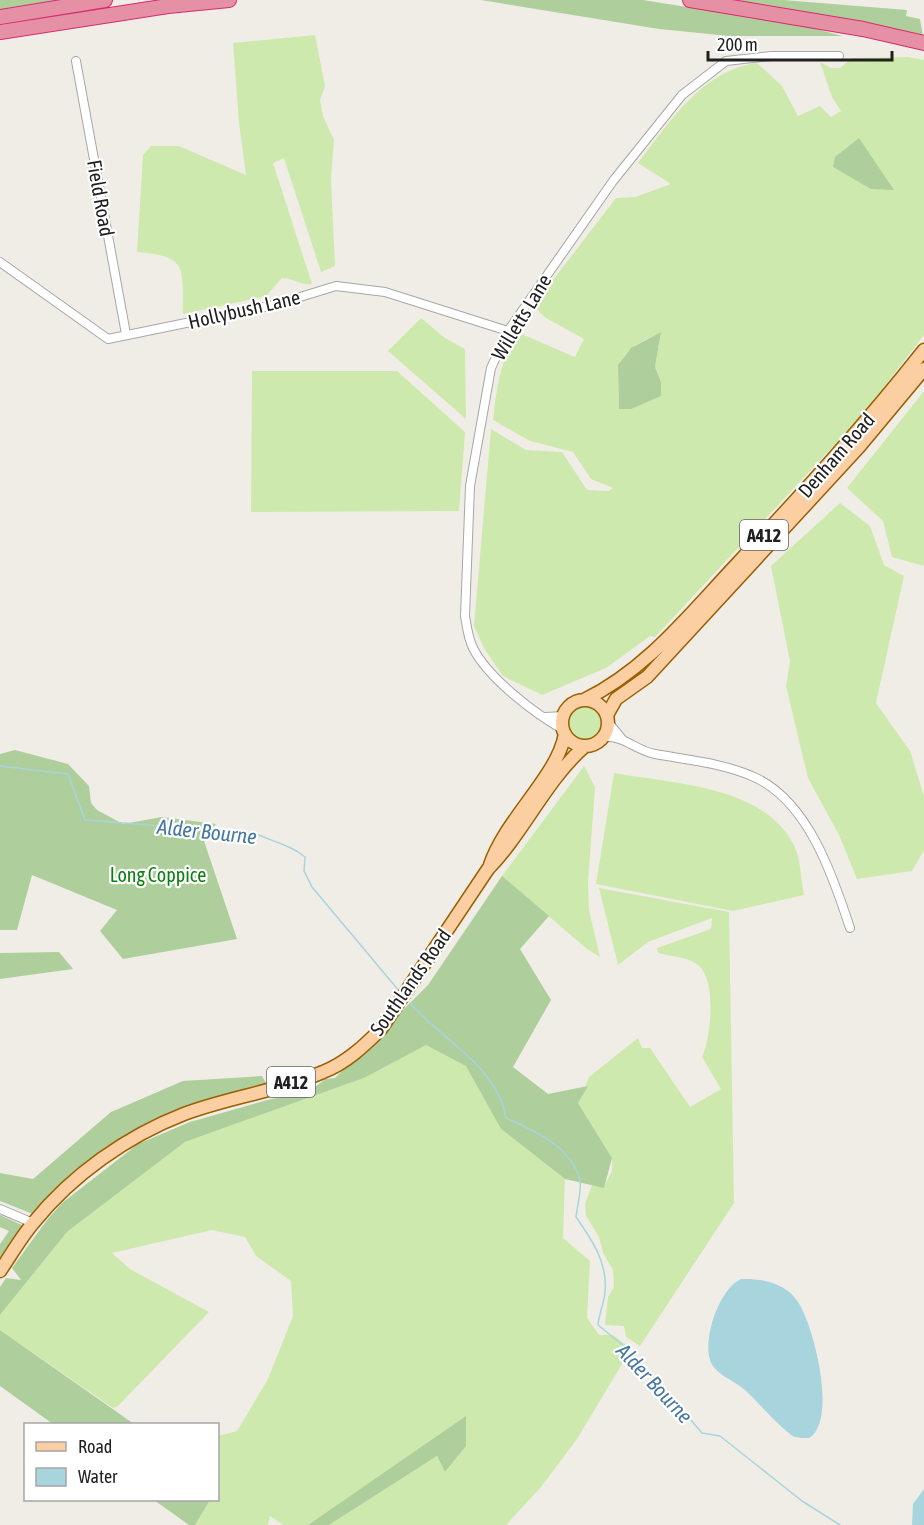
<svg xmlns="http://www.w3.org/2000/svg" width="924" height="1525" font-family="'Asap Condensed',sans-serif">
<rect width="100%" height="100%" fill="#f0ede7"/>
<!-- grass -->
<path fill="#cee9ad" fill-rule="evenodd" d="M315 35 325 86 320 100 323 116 334 140 331 179 335 266 321 272 284 158 273 163 312 284C300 286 294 278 282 278L266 296 183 314C182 268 189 256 137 252L143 155 151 146H179L246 175 239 123 233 43Z
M908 57 924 60V335L863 414 655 637 650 636 606 668 542 695 503 676 485 650 474 626 491 429 526 450 562 452 587 490 609 491 613 488 591 479 573 452 530 441 493 420C497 385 500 363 517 332L575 357 584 339 546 318 533 306 616 198 635 197 671 184 638 163C670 122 701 71 757 63L782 86 798 116 820 106 831 117 841 111 832 97 820 62 831 68H840L852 58ZM661 333 655 367 661 382 619 409C618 363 613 352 661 333Z
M421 318 445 338 465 349 466 419 388 351Z
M252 371H397L465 432 459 511 251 512Z
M924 391V566L892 557 883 521 847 488Z
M840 503 870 526 884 565 904 576 876 703 910 751 924 796V850L912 871 857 879 839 835 808 778 786 686 790 661 771 566Z
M568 723a18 18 0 1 1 36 0a18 18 0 1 1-36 0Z
M584 766 595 787 588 882 589 910 600 957 587 949 502 876Z
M614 773C673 784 769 785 796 850 801 863 801 881 804 895L733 911 596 884Z
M599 888 729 912 734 1203 640 1346 626 1337 624 1326 605 1325 608 1297 614 1287 613 1270 603 1253 599 1237 586 1216 585 1204 592 1185 604 1187 612 1171V1158L578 1103 589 1077 638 1038 642 1048H650L690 1107 721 1089 702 1057C711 1038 718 975 695 963 686 957 669 956 658 953L657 948 711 929 712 918 648 942 618 965Z
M427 1044 466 1065 501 1129 565 1179 563 1238 590 1261 587 1318 599 1335H613L631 1349 577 1439 541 1487 506 1525H329L437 1456 445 1472 466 1446V1417L308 1525H283L270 1516 268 1525H195L210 1500H218V1436L237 1431 268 1379 293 1316 291 1281 256 1256 245 1237 212 1230 112 1253 130 1269 209 1312 118 1406 113 1408 0 1330V1315L67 1232 185 1142 364 1078Z"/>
<!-- forest -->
<path fill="#aecf9c" d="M0 0H64L0 11Z
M481 0H643L806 26 842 36H729L659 29Z
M716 0H783L907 10 906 16 920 19 923 36Z
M859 138 894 190 871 189 833 167 835 157Z
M661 332 655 367 661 382V396L631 409H619L618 365 631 348Z
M15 750 68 764 89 786 91 803 97 810 123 824 162 817 216 824 203 838 237 939 123 959 100 931 117 910 32 875 17 930H0V754Z
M502 876 549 916 520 949 551 1000 513 1067 548 1094 588 1086 578 1103 612 1158 604 1188 565 1179 501 1129 466 1066 426 1045 364 1078 185 1142 67 1232 0 1315V1287L6 1278 21 1280 12 1268 47 1220 62 1203 138 1144 190 1122 271 1099 306 1093 326 1079 335 1078 428 985Z
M59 952 73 969 0 979V953Z
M262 1076 267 1085 140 1129 33 1214 0 1201V1173L33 1179 111 1112 183 1081Z
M0 1215 26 1227 0 1263V1244L9 1231 0 1227Z
M0 1330 134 1424H53L0 1386Z
M466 1416V1446L445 1472 437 1456 329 1525H308Z
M154 1500H210L195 1525H189Z"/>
<!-- water -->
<path fill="#a8d4dd" d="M741 1279C762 1278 786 1283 798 1302 814 1326 838 1421 809 1438 805 1438 799 1438 795 1437 785 1433 755 1399 745 1390 734 1380 715 1375 710 1360 703 1338 719 1289 741 1279Z
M924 1489V1525H912L913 1504Z"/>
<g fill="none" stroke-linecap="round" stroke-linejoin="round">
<!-- stream -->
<path stroke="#a8d4dd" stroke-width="1.5" d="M0 766 68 774 85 820 254 833C271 841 291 845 305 857L304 871 312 887 400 992
M410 1003C441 1039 498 1067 506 1118 533 1130 572 1147 580 1180 582 1190 577 1206 576 1217 592 1240 608 1263 605 1292 604 1303 599 1314 598 1325L635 1355 702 1433 720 1436 802 1501 840 1525"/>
<defs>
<path id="street" d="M76 61 126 334
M0 262 108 339 274 305 336 286 385 292 508 331
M545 717 564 716
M608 722 622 739
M564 730C535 714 488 678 473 648 468 638 467 627 465 616L470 486 491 368 508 331 613 181 682 95 726 61 771 56H839
M604 737C623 735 637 751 655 754 688 760 723 763 754 777 808 801 833 876 850 928
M0 1209 33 1223"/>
<path id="primary" d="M584 700C646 670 689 615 736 565 801 495 865 425 924 350
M562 723a23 23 0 1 1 46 0a23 23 0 1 1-46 0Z
M607 715 616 699 647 677 859 447 924 369
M490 865C506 818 557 777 565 734
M0 1271C11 1255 21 1237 34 1222 72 1175 127 1136 184 1114 229 1097 279 1091 323 1072 346 1063 364 1046 381 1029L488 869C524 832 546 780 585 746"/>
<path id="highway" d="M690 0 863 29 924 43
M0 17 105 0
M0 32 168 6 229 0"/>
</defs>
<!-- street casing -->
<use href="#street" stroke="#a7a7a7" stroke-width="10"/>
<!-- primary casing -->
<use href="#primary" stroke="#9a5f02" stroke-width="15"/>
<!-- highway casing -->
<use href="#highway" stroke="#d9296f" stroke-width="16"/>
<!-- street -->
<use href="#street" stroke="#fff" stroke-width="8"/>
<!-- primary -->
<use href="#primary" stroke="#fbcfa1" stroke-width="12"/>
<!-- highway -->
<use href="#highway" stroke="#e690a5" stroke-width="14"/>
</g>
<g text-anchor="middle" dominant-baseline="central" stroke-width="4.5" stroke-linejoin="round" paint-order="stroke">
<!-- shield labels -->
<g fill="#fff" stroke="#636363" stroke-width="1.5">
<rect x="740" y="520" width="48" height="30" rx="4.5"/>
<rect x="267" y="1067" width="48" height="30" rx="4.5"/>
</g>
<g font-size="18" font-weight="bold" fill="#202020">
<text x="764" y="535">A412</text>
<text x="291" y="1082">A412</text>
</g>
<!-- street labels -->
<g font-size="20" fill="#202020" stroke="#fff">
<text transform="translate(101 198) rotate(80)">Field Road</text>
<text transform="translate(244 309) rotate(-13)">Hollybush Lane</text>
<text transform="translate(521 317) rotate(-59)">Willetts Lane</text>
<text transform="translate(836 455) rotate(-49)">Denham Road</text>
<text transform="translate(410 982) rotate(-55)">Southlands Road</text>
</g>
<!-- park labels -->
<g font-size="20" fill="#0d7f10" stroke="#fff">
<text x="158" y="874">Long Coppice</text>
</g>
<!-- water labels -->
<g font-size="21" font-style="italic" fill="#47789f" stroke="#fff">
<text transform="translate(207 831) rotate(6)">Alder Bourne</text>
<text transform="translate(655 1383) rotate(47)">Alder Bourne</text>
</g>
</g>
<!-- legend -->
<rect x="24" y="1423" width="195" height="78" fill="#ffffff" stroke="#a6a6a6" stroke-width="1.5"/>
<rect x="36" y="1442" width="30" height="9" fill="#fbcfa1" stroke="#a6a6a6" stroke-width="1.5"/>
<text x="78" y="1453" font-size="18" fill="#202020">Road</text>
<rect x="36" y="1468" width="30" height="18" fill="#a8d4dd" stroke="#a6a6a6" stroke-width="1.5"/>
<text x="78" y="1483" font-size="18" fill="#202020">Water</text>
<!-- scale -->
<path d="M708 51v9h184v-9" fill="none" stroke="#202020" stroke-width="3"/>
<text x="717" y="51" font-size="18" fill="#202020" stroke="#ffffff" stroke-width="4.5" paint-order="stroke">200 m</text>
</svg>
